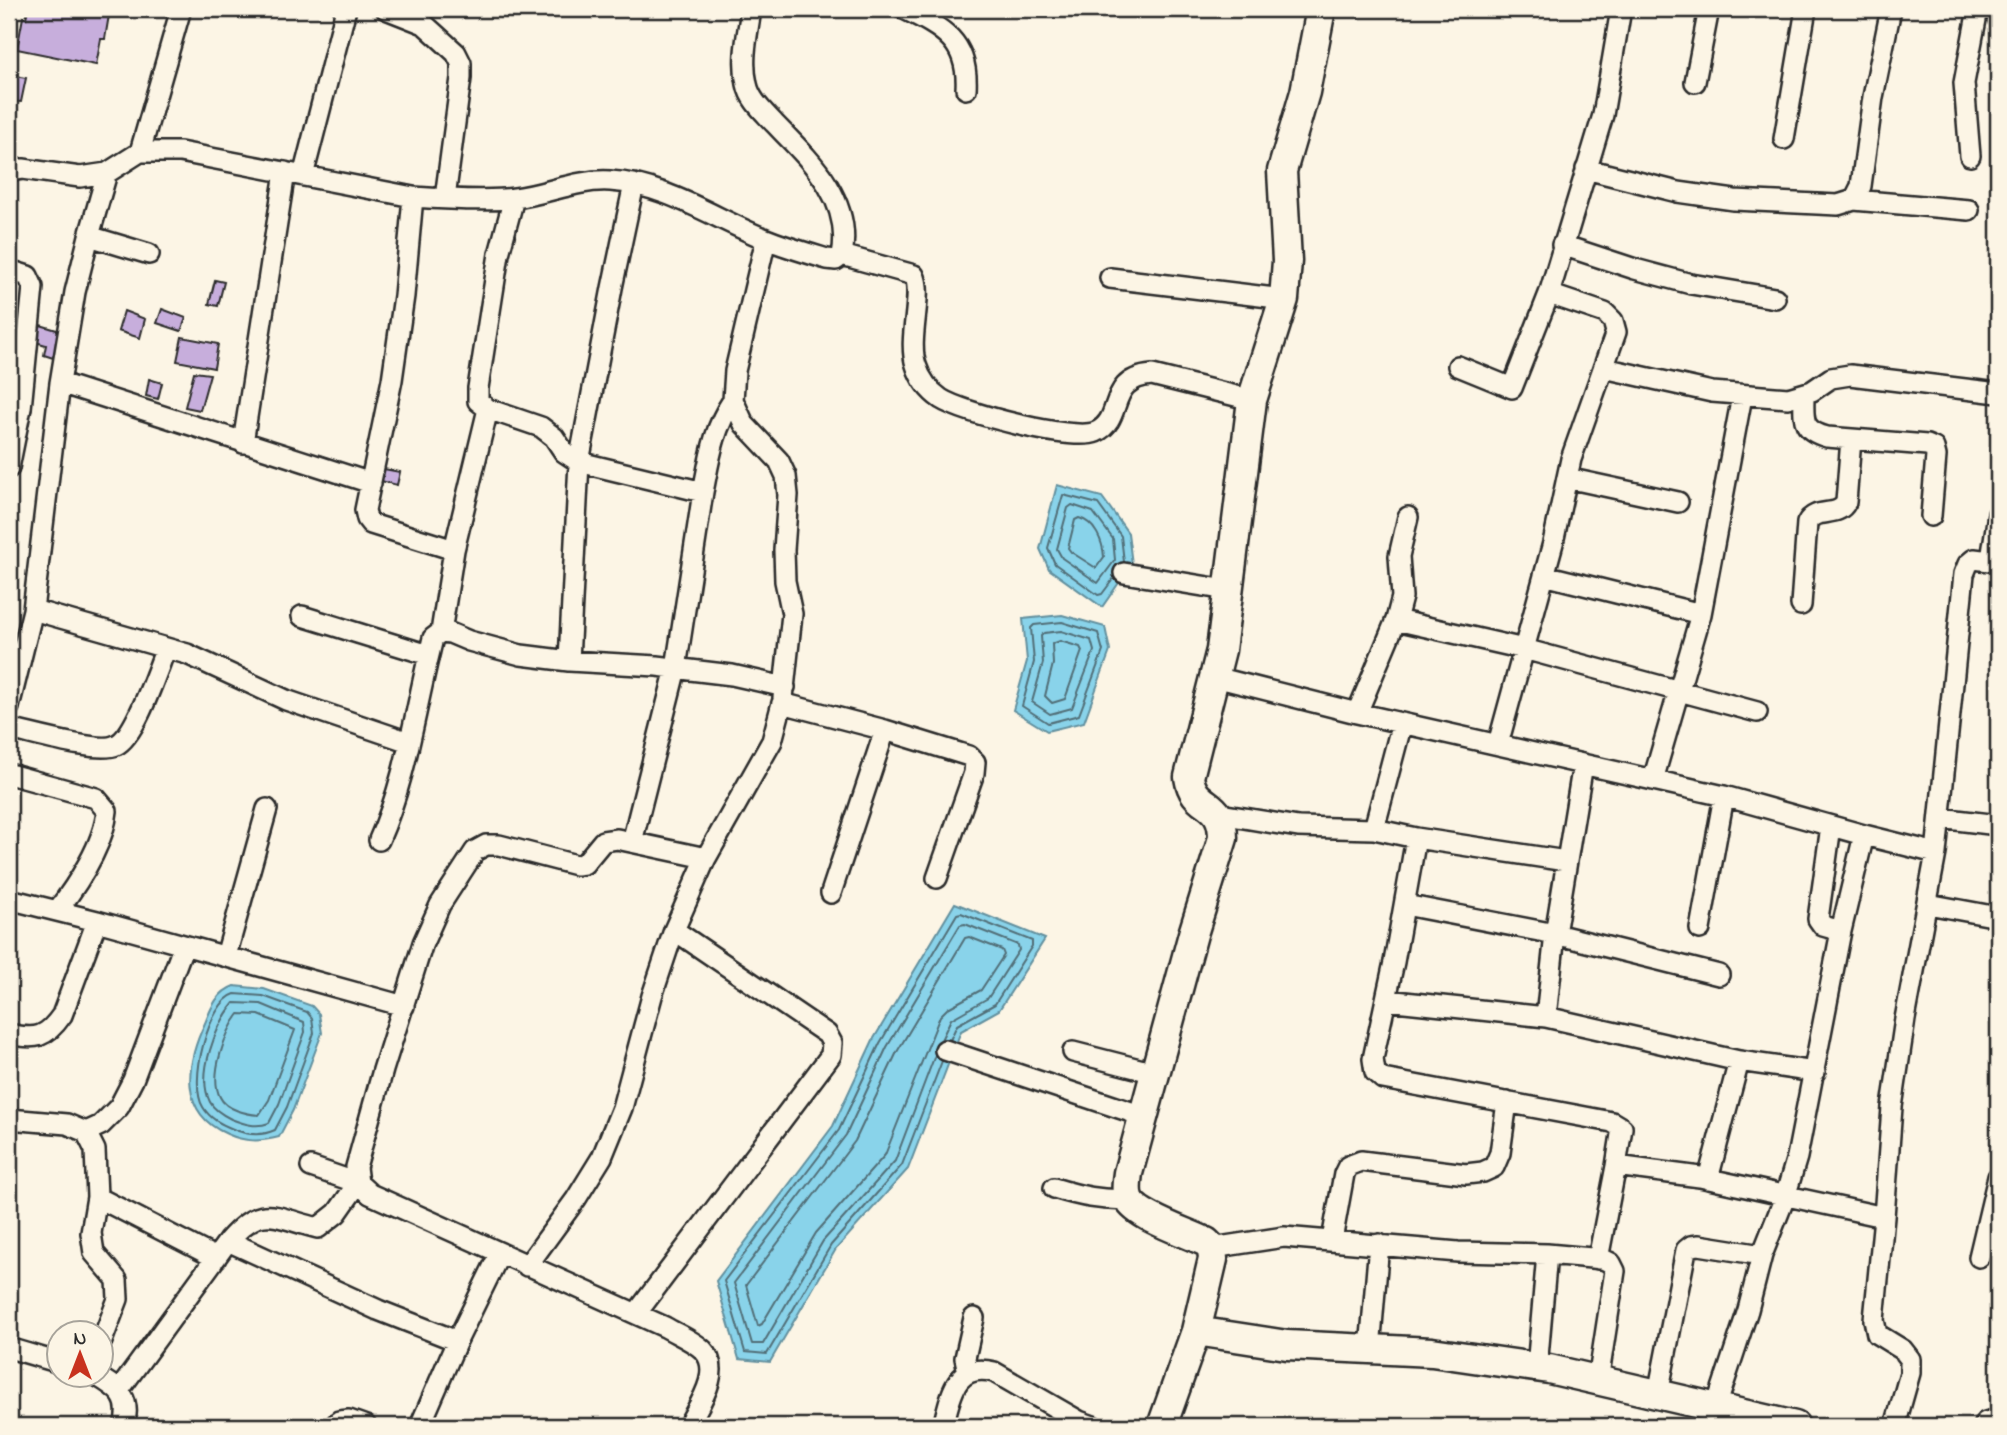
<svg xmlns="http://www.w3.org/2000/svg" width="2007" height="1435" font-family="'Indie Flower',sans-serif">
<rect width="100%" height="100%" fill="#fcf5e5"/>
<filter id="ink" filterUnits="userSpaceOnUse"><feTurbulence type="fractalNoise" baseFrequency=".0143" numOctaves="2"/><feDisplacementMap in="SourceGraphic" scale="14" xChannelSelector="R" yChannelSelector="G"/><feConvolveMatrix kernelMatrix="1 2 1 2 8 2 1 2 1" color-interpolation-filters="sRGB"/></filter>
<g filter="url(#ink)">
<!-- water -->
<path fill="#89d3ea" stroke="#63909e" stroke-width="2" d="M1057 485 1102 497 1128 533 1132 564 1102 607 1049 569 1040 549Z
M1062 615 1105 627 1110 651 1084 722 1047 731 1013 710 1027 661 1023 619Z
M955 903 1045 939 999 1010 961 1031 908 1169 836 1249 770 1362 739 1359 716 1281 833 1126 873 1040Z
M234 986 264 989 312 1006 319 1014 322 1033 293 1110 279 1137C260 1142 245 1142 227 1134 178 1113 186 1063 205 1023 211 1008 217 992 234 986Z"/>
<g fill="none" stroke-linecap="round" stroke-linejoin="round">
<!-- shore -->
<path stroke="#516e77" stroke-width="2" d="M1072 505 1093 512 1113 539 1115 560 1098 583 1062 558 1057 549 1068 508Z
M1079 518C1095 522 1103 542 1104 557L1096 568 1071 552 1068 548 1075 520Z
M1114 578 1102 594 1098 595 1055 564 1048 548 1063 495 1098 504 1121 536 1124 562
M1062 622 1098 633 1103 651 1079 715 1048 723 1022 706 1034 662 1031 628 1034 625Z
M1061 631 1091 640 1094 651 1072 708 1050 714 1032 702 1043 663 1041 636 1044 633Z
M1060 641 1080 647 1082 651 1065 699 1052 703 1045 696 1053 664 1052 644Z
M969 937 1002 950 1004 955 981 990 948 1008 940 1016 885 1155 816 1233 762 1324 758 1326 746 1285 855 1141 897 1052 965 938Z
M235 994 263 996 307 1012 312 1018 314 1033 287 1107 275 1130C262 1136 247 1135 233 1129 221 1124 210 1119 203 1107 188 1083 208 1002 235 994Z
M234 1003 261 1004 304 1022 305 1032 279 1104 269 1123C256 1128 244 1124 231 1119 223 1115 214 1110 210 1102 196 1074 216 1025 234 1003Z
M239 1014 259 1015 295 1030 269 1100 259 1115C247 1114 226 1110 220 1097 209 1076 225 1032 239 1014Z
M935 1055 895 1161 823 1241 763 1344H752L734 1283 846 1135 887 1047 960 925 965 924 1018 945 1019 950 988 998 951 1019 941 1040
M942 1061 902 1165 831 1245 767 1354 745 1352 724 1281 839 1130 880 1043 957 914 961 913 1032 941V946L995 1004 957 1025 950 1040"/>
</g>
<!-- building -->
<path fill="#c7aedc" stroke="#2b2b2b" stroke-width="2" d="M28 9H110L105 39H101L96 65 17 49 23 17 26 18Z
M9 75 26 78 21 102 9 101Z
M215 280 224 282 218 306 209 304Z
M162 309 186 318 181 331 157 323Z
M9 310 23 315 19 329 9 326Z
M124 311 145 319 140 338 118 331Z
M37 324 60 331 53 358 44 355 46 345 32 341Z
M182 337 218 344 214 368 177 361Z
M194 372 210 374 200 410 185 407Z
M149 379 162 383 158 399 146 396Z
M384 469 400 472 397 485 381 481Z"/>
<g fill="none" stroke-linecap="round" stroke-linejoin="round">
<defs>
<path id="street" d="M386 9 424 24 456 53 461 63V78L445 198
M904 9C942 28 969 41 966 89
M1695 82 1709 9
M1784 139 1806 9
M140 152 181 9
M1970 156 1964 83 1978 9
M1586 169 1678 192 1734 200 1838 205 1854 200 1861 186 1873 97 1891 9
M9 171 23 169 80 177 107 173 140 152H180L413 197C442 199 487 202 515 198 547 194 578 179 610 181 666 184 715 219 766 239 786 247 807 253 827 259L836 260 842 255C853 199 809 159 774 123 763 111 750 100 747 84 741 59 748 33 751 9
M303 176 346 9
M413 197 404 296 392 380 365 510 367 519 371 524 454 550
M514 198 499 254 478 388V401L488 409 541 427 554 437 564 452 579 462 703 492 676 668 632 842
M1854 200 1969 210
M89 236 107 173
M766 239 735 371 733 400 744 424 779 461 786 476 788 495 784 550 785 581 792 614 783 698
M1562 245 1635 269 1691 284 1775 298
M842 255 914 275C924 293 907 339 916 365 920 378 928 390 941 399 963 413 1073 442 1096 432 1125 419 1105 379 1152 375L1252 400
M9 270 28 276 33 287 21 408 9 468
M1110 278 1284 299
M1458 366 1512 388 1549 294 1603 115 1621 9
M1604 368 1712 392 1788 398 1812 391 1831 378 1850 375 1998 393
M60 383 371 483
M1804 394C1804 418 1800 430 1827 437L1927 445 1934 448 1936 456 1931 516
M243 443 285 172
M1567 478 1678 502
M703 492C710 457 713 430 733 400
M1991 560 1998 514
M1124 573 1227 590
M1544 575 1701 614 1742 396
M1801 605 1807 523C1815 506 1838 519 1846 502L1851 439
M33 610 187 654 286 700 409 742
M302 616 429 655 433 638 441 632 450 633 469 641 521 655 569 661 657 666 732 675 785 687
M1396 620 1524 649 1757 712
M441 632 454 550 488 409
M569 661 579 462 612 288 634 184
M1215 677 1357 713 1724 796 1864 835 1841 931 1797 1157 1785 1197 1762 1255 1748 1310 1716 1407
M9 707 33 610 60 383 75 292 89 236 149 254
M1357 713 1396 620 1402 597 1399 556 1408 517
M9 729C30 733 99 754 116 745 136 736 157 670 166 648
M885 730 969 756 975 762 974 773 937 878
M1498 744 1553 543 1571 459 1616 332 1613 321 1605 313 1549 294
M9 774 96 798 107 811C104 844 77 885 57 911L9 899
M1653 780 1701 614
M1220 814 1298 827 1374 829 1416 838 1394 962 1373 1059 1375 1072 1383 1079 1612 1122 1622 1128 1616 1166 1700 1177 1884 1217 1874 1320 1877 1334 1903 1350 1910 1359V1373L1895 1426
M1940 818 1998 825
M1831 826 1818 919 1823 926 1841 931
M1374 829 1402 723
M1864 835 1936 853 1964 574 1968 564 1974 559 1998 562
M1416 838 1566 861
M379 840C405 782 414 717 429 655
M1928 904 1998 917
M1405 905 1555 934 1719 975
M97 921 404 1006
M1700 929 1724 796
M674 930 706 858 772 741 782 703 885 730 831 893
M226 956 267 809
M1386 1000 1546 1017 1739 1061 1708 1179
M1546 1017 1555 934 1583 764
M9 1034C36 1040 46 1038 62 1015L97 921 57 911
M945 1050 1143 1116
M1073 1052 1155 1073
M1739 1061 1815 1072
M9 1119 67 1124 86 1132 95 1150 97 1197 91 1233 94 1253 117 1280 118 1299 102 1341
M86 1132 101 1125 119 1107 133 1080 184 945
M1054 1188C1080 1196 1102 1201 1129 1199
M97 1197 216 1258
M1884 1217 1892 1107 1905 1019 1936 853
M1332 1240 1344 1174 1348 1166 1361 1161 1466 1174 1483 1172 1494 1167 1500 1153 1507 1102
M228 1241 378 1310 457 1341
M1212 1248 1284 1237 1458 1252 1547 1254 1537 1368
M1547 1254 1603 1259 1611 1263 1615 1271 1598 1381
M1979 1257 1998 1177
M1598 1259 1616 1166
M527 1266 576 1199 602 1157 622 1108 652 996 674 930 827 1034 832 1043 831 1055 636 1314
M9 1348 60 1363
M1370 1349 1379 1244
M968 1373 965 1358 974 1318
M97 1376C119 1389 132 1398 124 1426
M120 1389 228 1241C262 1202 273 1217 318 1228L337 1213 358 1183 311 1167
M1658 1394 1686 1250 1691 1246 1699 1245 1762 1255
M334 1426 339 1421 349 1420 366 1426
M420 1426 457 1341 500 1253
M688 1426C698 1406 724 1371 703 1350 694 1341 677 1334 665 1327L370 1194 358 1183 356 1167 383 1070 423 943 440 905 475 851 486 845H499L576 865 584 864 603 841 617 839 706 858
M943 1426C951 1397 954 1362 994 1372L1079 1421 1093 1426"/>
<path id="secondary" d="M1196 1331 1287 1345 1432 1352 1549 1369 1795 1426
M1162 1426 1196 1331 1213 1259 1212 1248 1206 1242C1188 1233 1138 1217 1129 1200 1125 1192 1127 1181 1128 1173L1193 934 1223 838C1223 797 1194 811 1189 777L1221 650 1252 400 1284 299 1287 261 1282 171 1305 92 1321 9
M1988 1426 1998 1424"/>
</defs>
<!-- street casing -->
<use href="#street" stroke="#2b2b2b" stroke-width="24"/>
<!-- secondary casing -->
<use href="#secondary" stroke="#2b2b2b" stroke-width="33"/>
<!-- street -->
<use href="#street" stroke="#fcf5e5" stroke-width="19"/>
<!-- secondary -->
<use href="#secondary" stroke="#fcf5e5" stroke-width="28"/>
</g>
</g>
<!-- margin -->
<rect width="2007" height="1435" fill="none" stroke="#fcf5e5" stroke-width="35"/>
<rect x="18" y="18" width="1972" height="1400" fill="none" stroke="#2b2b2b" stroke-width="2.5" filter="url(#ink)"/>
<!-- north arrow -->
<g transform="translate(80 1354)"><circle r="33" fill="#fcf5e5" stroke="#a8a49b" stroke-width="2"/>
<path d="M0-5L12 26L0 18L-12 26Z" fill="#c8321e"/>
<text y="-10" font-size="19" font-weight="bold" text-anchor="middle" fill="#2b2b2b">N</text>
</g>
</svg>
